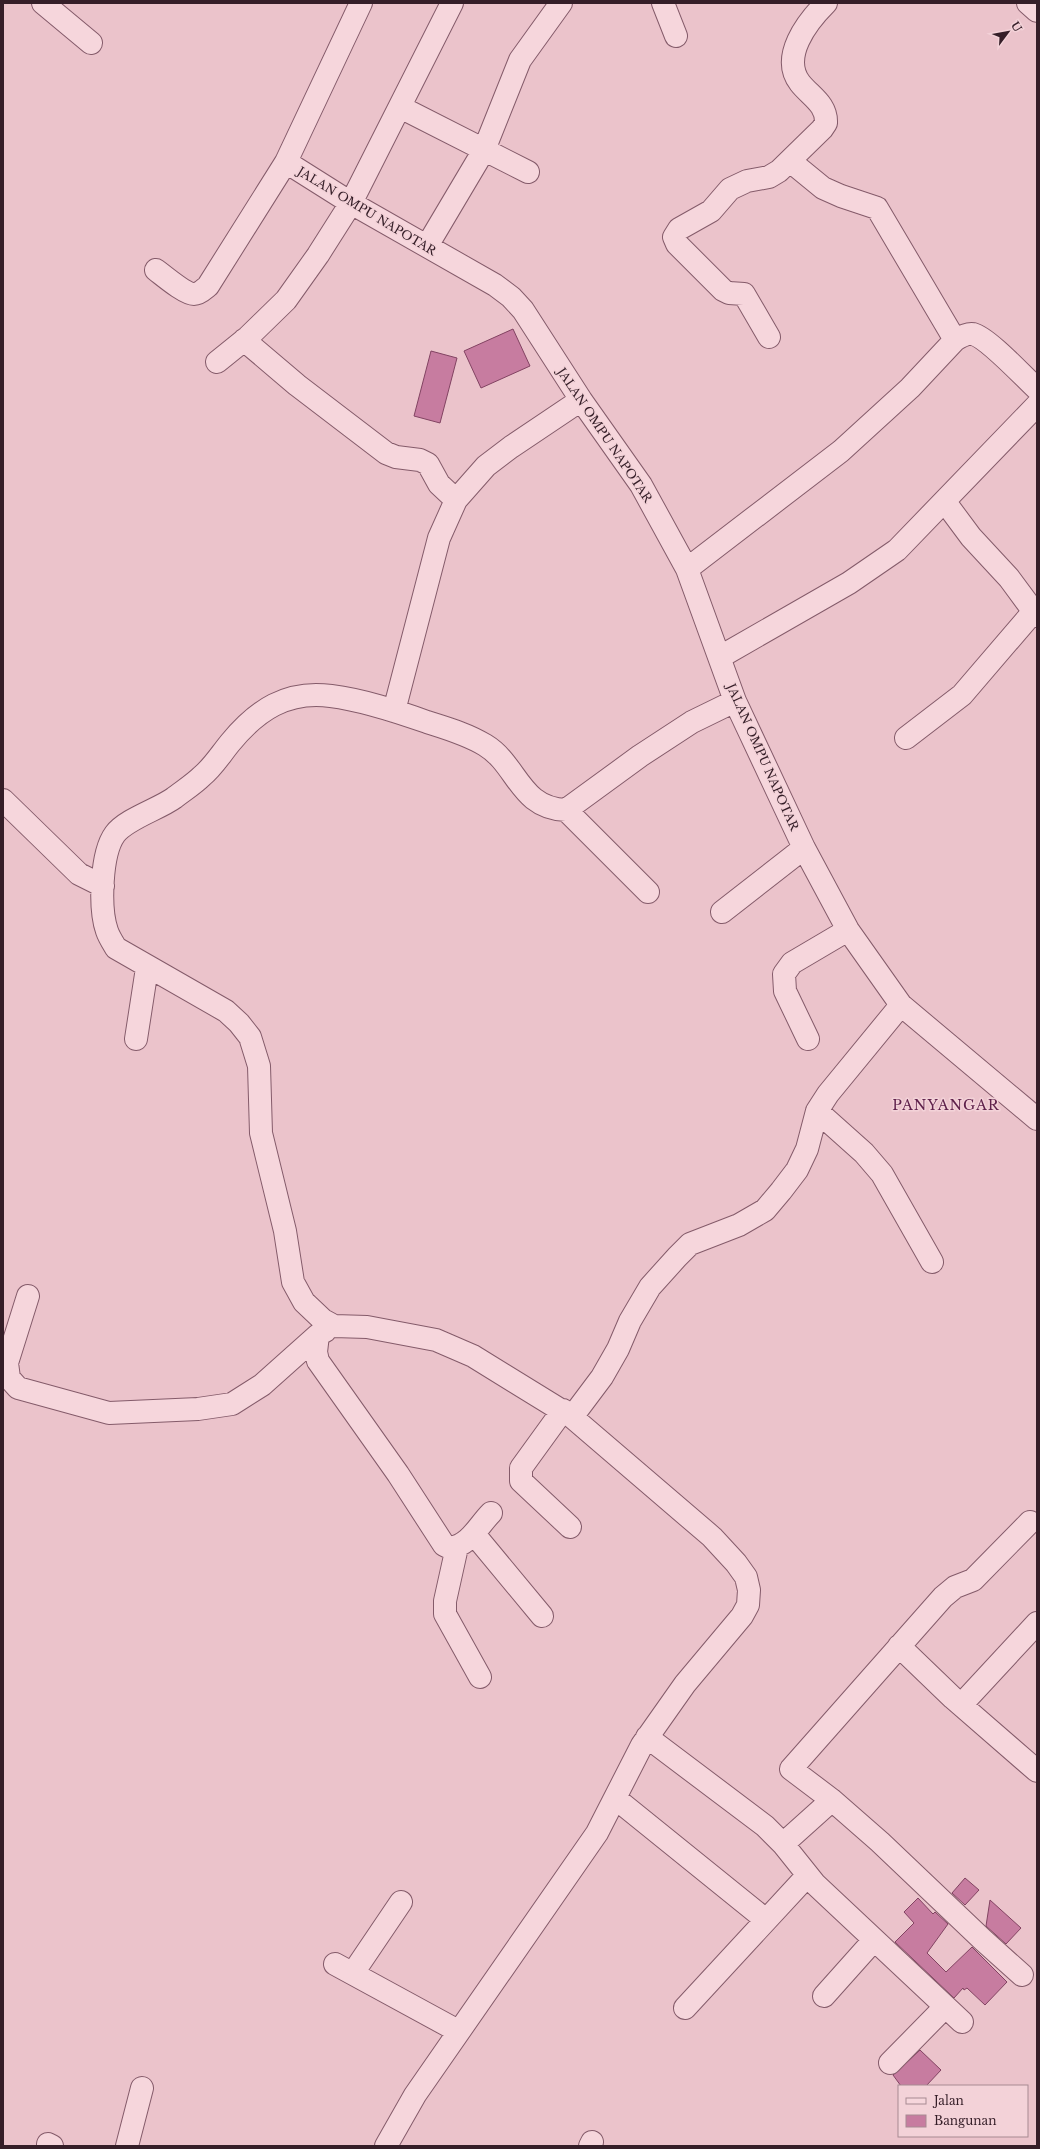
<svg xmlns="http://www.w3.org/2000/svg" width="1040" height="2149" font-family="'Libre Baskerville',serif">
<rect width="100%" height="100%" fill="#ebc3cb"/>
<!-- building -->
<path fill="#c77ca0" stroke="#824362" d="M513 329 530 366 481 388 464 351Z
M431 351 457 358 440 423 414 416Z
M965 1878 979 1890 965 1905 952 1893Z
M918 1898 933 1914 935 1912 948 1924 927 1953 946 1972 972 1947 1007 1982 985 2005 967 1988 964 1990 963 1988 954 1998 895 1942 914 1923 904 1912Z
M990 1900 1021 1928 1006 1944 986 1926Z
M920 2050 941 2070 926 2086H901L893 2075Z"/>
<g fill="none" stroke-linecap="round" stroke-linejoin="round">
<defs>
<path id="minor" d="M43 3 91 43
M361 3 286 162 351 203 495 285 511 297 523 310 581 400 641 485 687 569 735 701 804 848 848 930 901 1005 1037 1119
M663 3 676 36
M1028 3 1037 11
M400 107 528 172
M790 161 823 188 841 196 877 208 955 340
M427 246 484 150 520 60 561 3
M156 270C164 276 185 294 194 294 200 294 204 289 208 286L286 162
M769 337 744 294 729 293 723 290 677 244 674 237 679 229 711 211 730 189 747 181 769 177 779 171 822 129 826 123C827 104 810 96 800 83 780 57 807 22 826 3
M244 340 297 385 386 453 396 457 420 460 428 464 439 484 456 500
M217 362 248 337 286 300 318 255 351 203 452 3
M945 502 971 537 1009 578 1037 616
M687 569 841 451 910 388 955 340C960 337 967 333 973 334 988 338 1023 376 1037 389
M720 657 849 583 897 550 1037 405
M394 711 439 538 456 500 486 466 511 447 581 400
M906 738 962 695 1034 611
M3 800 79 874 103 886
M566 810 648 892
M722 912 804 848
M136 1039 147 968
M808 1039 785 991 784 974 792 963 848 930
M817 1111 864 1153 882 1174 932 1262
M28 1296 7 1363 9 1378 18 1388 109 1413 198 1409 232 1404 262 1385 318 1335
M325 1331 318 1335 316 1352 318 1361 398 1474 444 1545 450 1548C470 1545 478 1526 491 1513
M563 1410 521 1468V1481L570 1527
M572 1417 602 1377 618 1349 630 1321 650 1287 677 1257 690 1244 739 1225 765 1210 781 1191 797 1170 807 1149 817 1111 828 1094 901 1005
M474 1534 542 1616
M457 1547 445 1601V1614L480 1677
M899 1646 953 1698 1037 1771
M961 1705 1037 1623
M647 1737 765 1826 783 1844 815 1884 962 2022
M615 1798 766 1920
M783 1844 832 1800
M335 1964 458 2031
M353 1973 401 1902
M1022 1975 983 1940 880 1842 832 1800 791 1769 943 1597 955 1587 973 1580 1030 1522
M824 1996 874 1940
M685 2008 807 1876
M890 2063 945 2007
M48 2144 52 2146
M127 2146 142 2088
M386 2146 415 2095 597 1833 642 1745 685 1684 742 1616 748 1605 749 1590 746 1577 736 1563 712 1537 572 1417 473 1356 436 1340 367 1327 334 1326 323 1320 304 1302 293 1282 285 1231 261 1133 259 1066 250 1037 239 1023 226 1011 116 948C113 943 109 937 107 931 99 908 101 853 115 834 126 819 159 809 174 798 183 791 194 784 202 776 213 767 221 754 230 743 257 710 287 690 331 696 363 700 396 711 427 722 446 728 467 734 485 745 518 765 519 808 566 810L640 756 692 722 735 701
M590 2146 592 2142"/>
</defs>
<!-- minor casing -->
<use href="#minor" stroke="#845b6a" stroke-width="24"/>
<!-- minor -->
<use href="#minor" stroke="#f6d6dc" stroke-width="22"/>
</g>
<g text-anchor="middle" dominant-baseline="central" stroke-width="3" stroke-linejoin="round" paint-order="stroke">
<!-- street labels -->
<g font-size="12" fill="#351e28" stroke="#f3d2d8">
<text transform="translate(367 211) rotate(31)">JALAN OMPU NAPOTAR</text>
<text transform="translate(605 435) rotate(56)">JALAN OMPU NAPOTAR</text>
<text transform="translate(763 757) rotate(66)">JALAN OMPU NAPOTAR</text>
</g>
<!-- quarter labels -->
<g font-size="14" letter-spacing="1" fill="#5f214b" stroke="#f3d2d8">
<text x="946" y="1105">PANYANGAR</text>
</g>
</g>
<!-- border -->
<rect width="1040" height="2149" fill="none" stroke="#351e28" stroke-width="8"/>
<!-- legend -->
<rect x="898" y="2085" width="130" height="52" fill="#f3d2d8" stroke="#a78a92"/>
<rect x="906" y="2098" width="20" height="6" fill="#f6d6dc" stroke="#a78a92"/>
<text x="934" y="2105" font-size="12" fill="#351e28">Jalan</text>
<rect x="906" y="2115" width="20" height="12" fill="#c77ca0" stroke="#a78a92"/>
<text x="934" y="2125" font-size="12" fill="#351e28">Bangunan</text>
<!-- north arrow -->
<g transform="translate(1008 32) rotate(58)" stroke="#f3d2d8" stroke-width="3" paint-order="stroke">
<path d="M0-3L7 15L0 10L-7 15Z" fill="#351e28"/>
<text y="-6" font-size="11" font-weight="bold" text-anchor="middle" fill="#351e28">U</text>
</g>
</svg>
